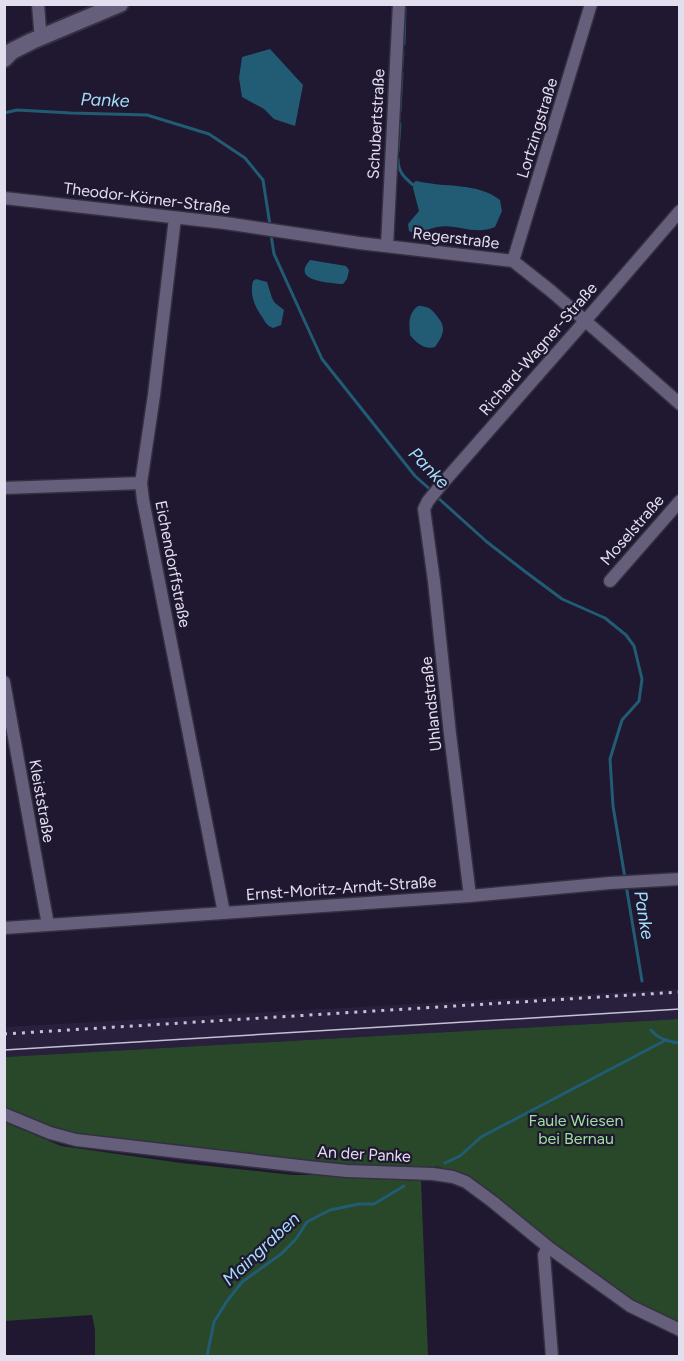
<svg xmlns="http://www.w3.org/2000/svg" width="684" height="1361" font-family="Figtree,sans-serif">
<rect width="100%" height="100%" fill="#1f1830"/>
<!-- built -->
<path fill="#29203e" d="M679 989V1019L5 1057V1027Z"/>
<!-- green -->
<path fill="#294729" d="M679 1019V1327L634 1303 562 1252 549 1240 468 1179 448 1170 436 1166 433 1169 360 1167 82 1136 49 1128 5 1109V1057Z
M5 1122 61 1146 181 1163 293 1175H317L421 1181 428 1355 422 1356H95V1330L92 1315 5 1321Z"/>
<!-- water -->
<path fill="#215c74" d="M270 49 303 85 295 126 274 119 264 109 242 97 239 78 242 57Z
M417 181C444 188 478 182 500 200L502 211 495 227C474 236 457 223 437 227 426 229 420 237 409 231L408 224 419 211 413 188 414 182Z
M310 260 346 266 349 270 347 279 343 284H340C327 282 291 281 310 260Z
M256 279 267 282 272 298 275 303 284 310 281 325 273 328C265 325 265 320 260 314 253 303 250 293 253 281Z
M418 306C427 306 431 308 436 315 447 327 444 334 435 347 425 350 416 343 410 335 409 323 408 314 418 306Z"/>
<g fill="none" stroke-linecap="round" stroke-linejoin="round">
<!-- stream -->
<path stroke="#215c74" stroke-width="3" d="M404 44 405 8
M402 66 403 52
M400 111 402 73
M4 113 17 110 71 113 147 115 209 134 245 158 263 180 270 225
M398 151 400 124
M398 159C398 172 404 177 413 185
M271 235 274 254 322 359 415 476 433 492
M437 497 487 542 527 573 562 599 605 618 626 635 634 646 642 679 639 701 622 720 610 759 613 806 625 878
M626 885 642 981
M651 1030C658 1039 669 1042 680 1043
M445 1163 460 1156 481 1137 666 1040
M207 1356 214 1322 227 1301 242 1282 281 1254 296 1239 307 1222 330 1210 359 1204H374L404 1186"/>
<defs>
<path id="minor" d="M38 4 40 29 43 36
M4 198 225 223 359 243 513 261 551 291 613 345 680 404
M175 218 154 395 141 483 143 500 224 913
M387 246 399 4
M513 261 591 4
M4 488 141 483
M610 581 680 501
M4 682 48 925
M470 896 450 734 434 581 424 509 428 501 441 485 585 321 680 211
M4 928 470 896 610 883 680 879
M4 1114 50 1133 76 1140 317 1168 347 1171 433 1174 453 1177 466 1182 493 1202 548 1247 630 1306 680 1330
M548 1247 544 1255 552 1356"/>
<path id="secondary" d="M4 59 12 51 32 41 120 4"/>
</defs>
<!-- minor casing -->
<use href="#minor" stroke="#343042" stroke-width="15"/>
<!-- secondary casing -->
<use href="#secondary" stroke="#343042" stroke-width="20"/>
<!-- minor -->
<use href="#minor" stroke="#665f7c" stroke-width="12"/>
<!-- secondary -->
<use href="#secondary" stroke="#665f7c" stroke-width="16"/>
<!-- tram -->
<path stroke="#c4c1d2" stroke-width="1.5" d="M4 1050 680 1009"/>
<!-- rail -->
<path stroke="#c4c1d2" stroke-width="3" stroke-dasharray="3 6" stroke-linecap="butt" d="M4 1034 680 992"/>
</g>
<g text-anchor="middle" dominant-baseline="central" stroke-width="4.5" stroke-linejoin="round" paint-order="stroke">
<!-- street labels -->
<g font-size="16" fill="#e1deee" stroke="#1f1830">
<text transform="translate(376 124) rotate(-87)">Schubertstraße</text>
<text transform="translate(537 128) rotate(-73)">Lortzingstraße</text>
<text transform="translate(147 198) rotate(7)">Theodor-Körner-Straße</text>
<text transform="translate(456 238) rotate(7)">Regerstraße</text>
<text transform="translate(538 349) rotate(-49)">Richard-Wagner-Straße</text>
<text transform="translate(632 530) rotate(-49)">Moselstraße</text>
<text transform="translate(173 564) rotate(79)">Eichendorffstraße</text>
<text transform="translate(431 704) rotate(-96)">Uhlandstraße</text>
<text transform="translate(42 801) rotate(80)">Kleiststraße</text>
<text transform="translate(341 888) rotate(-4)">Ernst-Moritz-Arndt-Straße</text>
<text transform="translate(364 1154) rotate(3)">An der Panke</text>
</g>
<!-- park labels -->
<g font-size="16" fill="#9ce29b" stroke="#1f1830">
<text x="576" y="1120">Faule Wiesen<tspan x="576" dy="18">bei Bernau</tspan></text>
</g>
<!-- water labels -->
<g font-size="18" font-style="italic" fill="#a3defa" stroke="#1f1830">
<text transform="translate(105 100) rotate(2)">Panke</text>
<text transform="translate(429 468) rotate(46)">Panke</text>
<text transform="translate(644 915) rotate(81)">Panke</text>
<text transform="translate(261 1249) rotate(-43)">Maingraben</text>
</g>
</g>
<!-- border -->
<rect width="684" height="1361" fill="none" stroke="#e1deee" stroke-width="12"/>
</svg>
